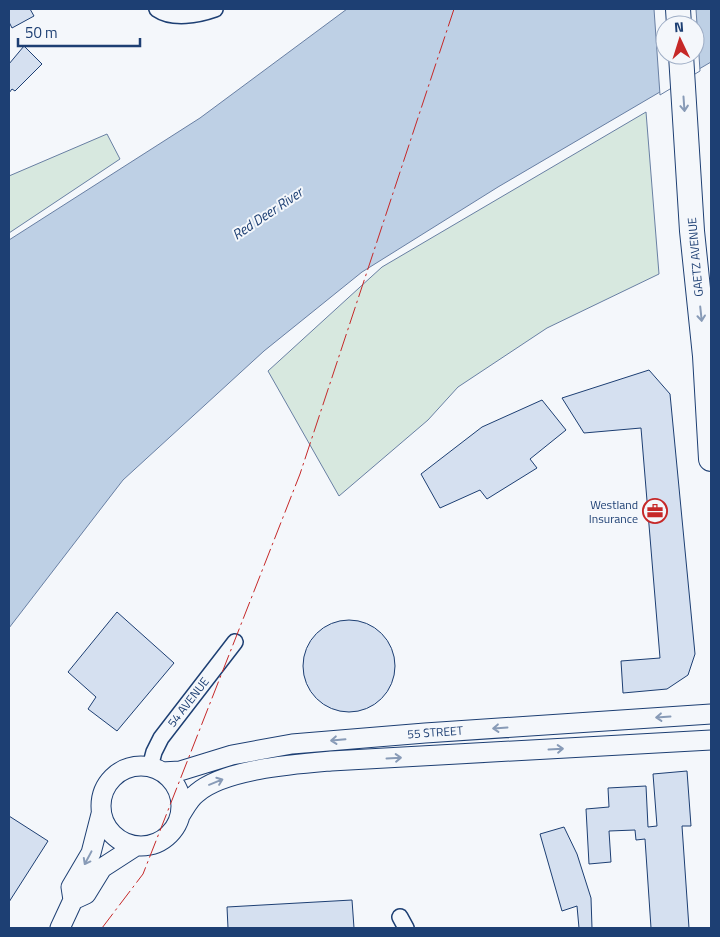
<svg xmlns="http://www.w3.org/2000/svg" width="720" height="937" font-family="'Titillium Web',sans-serif">
<rect width="100%" height="100%" fill="#f4f7fb"/>
<!-- green -->
<path fill="#d7e8df" stroke="#687fa3" d="M646 112 659 274 547 328 458 387 428 420 339 496 268 371 382 267Z
M107 134 120 159 9 233V176Z"/>
<!-- water -->
<path fill="#bed0e5" stroke="#687fa3" fill-rule="evenodd" d="M347 9H711V62L498 187 362 272 264 351 123 480 9 628V240L200 118ZM665 25H695V55H665Z"/>
<!-- pier -->
<path fill="#f4f7fb" stroke="#687fa3" fill-rule="evenodd" d="M654 9H696L700 71 660 95ZM665 25H695V55H665Z"/>
<!-- building -->
<path fill="#d5e0f0" stroke="#1d3f73" d="M9 9H30L34 16 12 28 9 22Z
M24 46 42 64 15 91 12 89 9 93V64Z
M649 370 670 394 695 654 688 675 667 689 623 693 621 661 660 658 641 428 584 433 562 398Z
M542 400 566 430 530 459 537 468 487 499 480 490 440 508 421 474 482 427Z
M117 612 174 663 117 731 88 709 96 697 68 672Z
M303 666a46 46 0 1 1 92 0a46 46 0 1 1-92 0Z
M687 771 691 826H682L689 928H651L645 839 636 840 635 830 609 831 611 862 589 864 586 809 609 807 608 788 646 786 648 827 657 826 653 774Z
M9 816 48 841 9 902Z
M564 827 577 854 591 898 592 928H579L577 906 562 911 540 834Z
M352 900 354 928H228L227 907Z"/>
<g fill="none" stroke-linecap="round" stroke-linejoin="round">
<defs>
<path id="minor" d="M157 9C173 20 198 15 215 9
M150 767 154 752 161 738 235 642
M400 917 406 928"/>
<path id="tertiary" d="M101 806a40 40 0 1 1 80 0a40 40 0 1 1-80 0Z
M162 772 180 771 232 755 292 744 425 733 711 714
M181 814C186 806 190 798 197 793 225 769 296 764 331 761L711 740
M73 900 86 894 102 868 136 846
M60 928 73 900 71 887 91 853 101 814"/>
<path id="primary" d="M678 9 679 25
M681 55 692 231 705 356 711 459"/>
</defs>
<!-- minor casing -->
<use href="#minor" stroke="#1d3f73" stroke-width="18"/>
<!-- tertiary casing -->
<use href="#tertiary" stroke="#1d3f73" stroke-width="21"/>
<!-- primary casing -->
<use href="#primary" stroke="#1d3f73" stroke-width="26"/>
<!-- minor -->
<use href="#minor" stroke="#f4f7fb" stroke-width="15"/>
<!-- tertiary -->
<use href="#tertiary" stroke="#f4f7fb" stroke-width="19"/>
<!-- primary -->
<use href="#primary" stroke="#f4f7fb" stroke-width="24"/>
<!-- power -->
<path stroke="#c62828" stroke-width="1" stroke-dasharray="18 4 2.5 4" stroke-linecap="butt" d="M102 928 143 874 300 474 454 9"/>
</g>
<!-- one-way arrows -->
<defs><path id="oneway-shaft" d="M-6 0H5M1.5-3L5.5 0L1.5 3" fill="none" stroke-width="1.6" stroke-linecap="round" stroke-linejoin="round" transform="scale(1.25)"/></defs>
<g stroke="#889bb7">
<use href="#oneway-shaft" transform="translate(684 104) rotate(86)"/>
<use href="#oneway-shaft" transform="translate(701 314) rotate(84)"/>
<use href="#oneway-shaft" transform="translate(663 717) rotate(176)"/>
<use href="#oneway-shaft" transform="translate(500 728) rotate(176)"/>
<use href="#oneway-shaft" transform="translate(338 740) rotate(175)"/>
<use href="#oneway-shaft" transform="translate(556 749) rotate(-3)"/>
<use href="#oneway-shaft" transform="translate(394 758) rotate(-3)"/>
<use href="#oneway-shaft" transform="translate(216 782) rotate(-22)"/>
<use href="#oneway-shaft" transform="translate(88 858) rotate(118)"/>
</g>
<!-- icons -->
<defs>
<symbol id="office-ring" viewBox="-11 -11 22 22"><circle r="9.5" fill="#f4f7fb" stroke="#c62828" stroke-width="1.5"/><path d="M-6-3h4V-5.5h4V-3h4V5H-6ZM-1-4.5V-3h2v-1.5ZM-6 0V1H6V0Z" fill="#c62828"/></symbol>
</defs>
<g fill-rule="evenodd">
<use href="#office-ring" x="641" y="497" width="28" height="28"/>
</g>
<g text-anchor="middle" dominant-baseline="central" stroke-width="4" stroke-linejoin="round" paint-order="stroke">
<!-- street labels -->
<g font-size="12" fill="#1d3f73" stroke="#f4f7fb">
<text transform="translate(695 257) rotate(-95)">GAETZ AVENUE</text>
<text transform="translate(188 702) rotate(-52)">54 AVENUE</text>
<text transform="translate(435 732) rotate(-4)">55 STREET</text>
</g>
<!-- poi labels -->
<g font-size="12" fill="#1d3f73" stroke="#f4f7fb" text-anchor="end">
<text x="638" y="504">Westland<tspan x="638" dy="14">Insurance</tspan></text>
</g>
<!-- water labels -->
<g font-size="14" font-style="italic" fill="#1d3f73" stroke="#f4f7fb">
<text transform="translate(267 213) rotate(-34)">Red Deer River</text>
</g>
</g>
<!-- border -->
<rect width="720" height="937" fill="none" stroke="#1d3f73" stroke-width="20"/>
<!-- north arrow -->
<g transform="translate(680 40) rotate(356)"><circle r="24" fill="#f4f7fb" stroke="#9eadc5"/>
<path d="M0-4L9 19L0 12L-9 19Z" fill="#c62828"/>
<text y="-8" font-size="14" font-weight="bold" text-anchor="middle" fill="#1d3f73">N</text>
</g>
<!-- scale -->
<path d="M18 38v8h122v-8" fill="none" stroke="#1d3f73" stroke-width="2.5"/>
<text x="25" y="38" font-size="15" fill="#1d3f73" stroke="#f4f7fb" stroke-width="4" paint-order="stroke">50 m</text>
</svg>
